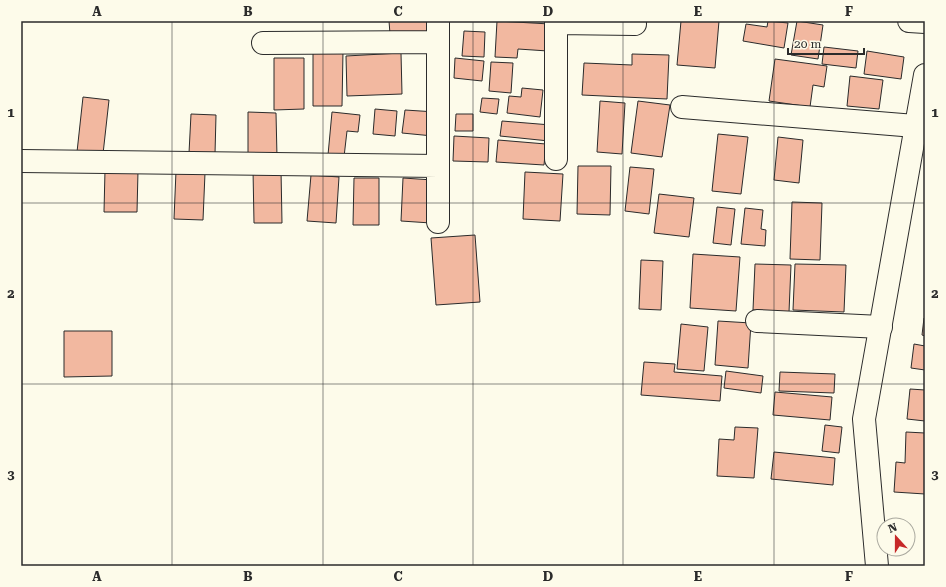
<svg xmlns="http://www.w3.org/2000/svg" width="946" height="587" font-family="'Roboto Serif',serif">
<rect width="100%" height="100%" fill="#fdfbea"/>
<!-- building -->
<path fill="#f2b8a0" stroke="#2b2b2b" d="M389 21H436V32L390 34Z
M497 21 550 24 548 51 518 49 517 58 495 57Z
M681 21H719L715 68 677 65Z
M768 21 788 23 784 48 743 41 746 24 767 27Z
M797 21 823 25 818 59 791 55Z
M464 31 485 32 484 57 462 56Z
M824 47 858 51 856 68 822 64Z
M313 51H343L342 106H313Z
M867 51 904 57 901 79 864 74Z
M401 53 402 94 347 96 346 56Z
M632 54 669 55 667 99 582 95 584 63 632 65Z
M274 58H304V109L274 110Z
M455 58 484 61 482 81 454 78Z
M775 59 827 66 824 87 813 85 810 107 769 101Z
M491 62 513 63 511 93 489 91Z
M850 76 883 80 879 109 847 106Z
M522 88 543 90 540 117 507 113 509 96 521 97Z
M83 97 109 100 103 154 77 152Z
M482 98 499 99 497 114 480 112Z
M600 101 625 103 622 154 597 152Z
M638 101 670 105 662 157 631 153Z
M375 109 397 111 395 136 373 134Z
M405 110 436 112 433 136 402 133Z
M248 112 276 113 277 157H248Z
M332 112 360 115 358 132 347 131 344 157 328 155Z
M191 114 216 115 215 154 189 153Z
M456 114H473V131H455Z
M502 121 551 125 549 141 500 136Z
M718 134 748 137 741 194 712 191Z
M454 136 489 138 488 162 453 161Z
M778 137 803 140 799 183 774 180Z
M498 140 546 144 544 165 496 162Z
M578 166H611L610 215 577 214Z
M630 167 654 169 649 214 625 211Z
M105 170 138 171 137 212H104Z
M253 170H281L282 223H254Z
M176 171 205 173 203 220 174 219Z
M525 172 563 174 560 221 523 219Z
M311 175 339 177 336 223 307 221Z
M354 178H379V225H353Z
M403 178 433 180 431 223 401 221Z
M659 194 694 198 689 237 654 233Z
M792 202 822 203 820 260 790 259Z
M717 207 735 209 731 245 713 243Z
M745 208 763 210 761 229 766 230 765 246 741 244Z
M475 235 480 302 436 305 431 238Z
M693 254 740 257 736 311 690 308Z
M641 260 663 261 661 310 639 309Z
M755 264 791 265 789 312 753 310Z
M795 264 846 265 844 312 793 310Z
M924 318 925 319V336L922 335Z
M718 321 751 323 748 368 715 365Z
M681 324 708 327 704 371 677 369Z
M64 331H112V376L64 377Z
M914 344 925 346V370L911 368Z
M644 362 675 364 674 372 722 376 720 401 641 395Z
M726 371 763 376 761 393 724 388Z
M780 372 835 374 834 393 779 391Z
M910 389 925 390V421L907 419Z
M775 392 832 397 830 420 773 415Z
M825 425 842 427 839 453 822 451Z
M735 427 758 428 754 478 717 476 719 439 734 440Z
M906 432 925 433V494L894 492 896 462 905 463Z
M774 452 835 458 833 485 771 479Z"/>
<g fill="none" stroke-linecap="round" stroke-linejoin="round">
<defs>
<path id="minor" d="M438 21V222
M909 21 925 22
M556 23 635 24
M263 43 438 42
M682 107 915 126 925 129
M556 159V21
M21 161 438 166
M757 321 881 327"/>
<path id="secondary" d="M877 566 864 419 925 75"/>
</defs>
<!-- minor casing -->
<use href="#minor" stroke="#2b2b2b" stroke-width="24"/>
<!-- secondary casing -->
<use href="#secondary" stroke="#2b2b2b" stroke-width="24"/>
<!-- minor -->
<use href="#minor" stroke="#fdfbea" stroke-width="22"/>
<!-- secondary -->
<use href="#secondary" stroke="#fdfbea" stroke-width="22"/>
</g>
<!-- grid -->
<path fill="none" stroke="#2b2b2b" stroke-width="1" stroke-opacity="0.55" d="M172 21V566M323 21V566M473 21V566M623 21V566M774 21V566M21 203H925M21 384H925"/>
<!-- border -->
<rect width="946" height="587" fill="none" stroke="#fdfbea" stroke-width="44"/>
<!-- north arrow -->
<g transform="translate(896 537) rotate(339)"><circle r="19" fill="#fdfbea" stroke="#a9a89e"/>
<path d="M0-3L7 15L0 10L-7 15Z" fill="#c62828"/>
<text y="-6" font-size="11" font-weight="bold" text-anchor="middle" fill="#2b2b2b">N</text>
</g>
<!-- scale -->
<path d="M788 48v6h76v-6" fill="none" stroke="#2b2b2b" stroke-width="2"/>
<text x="794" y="48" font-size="12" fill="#2b2b2b" stroke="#fdfbea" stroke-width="3" paint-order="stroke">20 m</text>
<rect x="22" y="22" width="902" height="543" fill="none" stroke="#2b2b2b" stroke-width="1.5"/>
<g font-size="13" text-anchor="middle" font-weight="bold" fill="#2b2b2b">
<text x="97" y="16">A</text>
<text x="248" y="16">B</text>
<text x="398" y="16">C</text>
<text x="548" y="16">D</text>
<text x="698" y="16">E</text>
<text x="849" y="16">F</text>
<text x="11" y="117">1</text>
<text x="935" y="117">1</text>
<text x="11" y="298">2</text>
<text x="935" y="298">2</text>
<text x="11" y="479">3</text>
<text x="935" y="479">3</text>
<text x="97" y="581">A</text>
<text x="248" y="581">B</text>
<text x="398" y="581">C</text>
<text x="548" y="581">D</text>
<text x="698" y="581">E</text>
<text x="849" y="581">F</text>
</g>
</svg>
